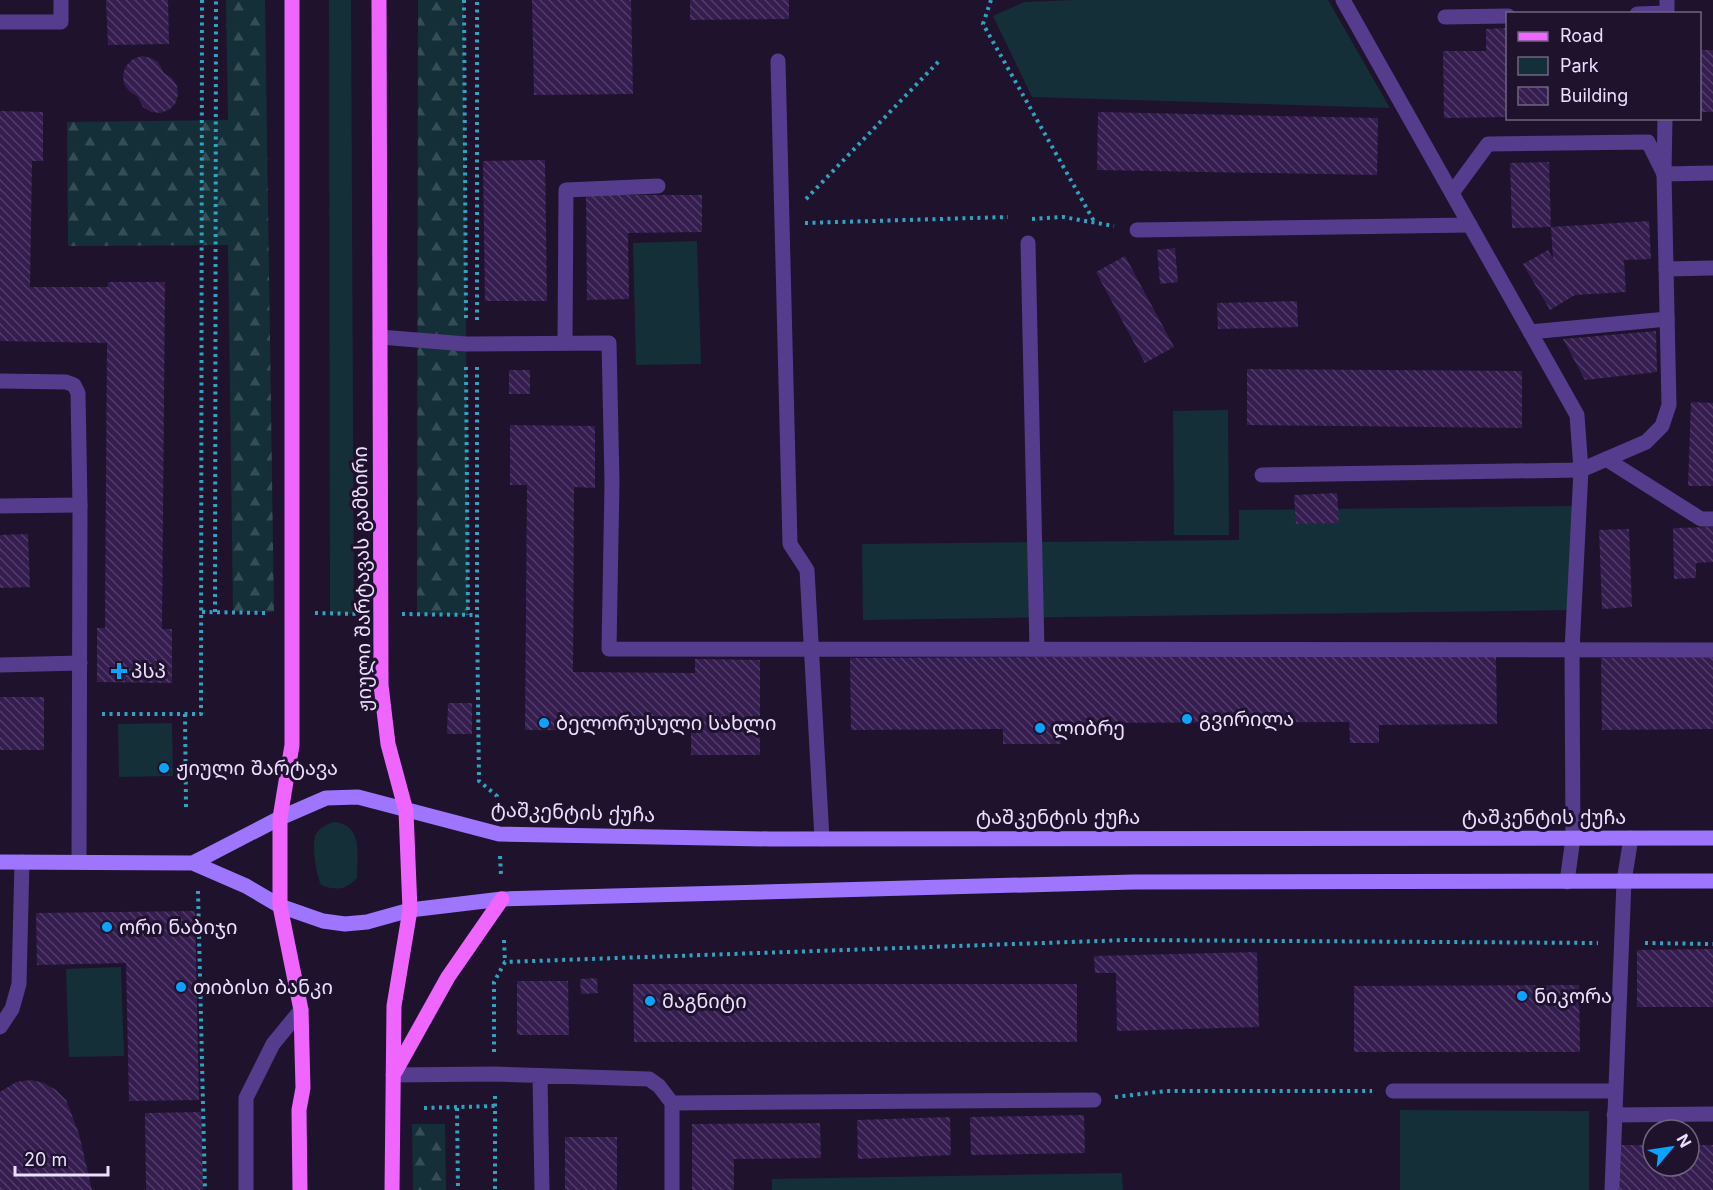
<svg xmlns="http://www.w3.org/2000/svg" width="1713" height="1190" font-family="Inter,'Noto Sans Georgian',sans-serif">
<defs>
<pattern id="forest-firs" width="22" height="20" patternUnits="userSpaceOnUse" patternTransform="scale(1.5)"><rect width="22" height="20" fill="#142f38"/><path d="M5 1l3.5 6h-7zM16 11l3.5 6h-7z" fill="#364d56"/></pattern>
<pattern id="building-back-hatch" width="6" height="6" patternUnits="userSpaceOnUse" patternTransform="scale(1.5)"><rect width="6" height="6" fill="#351d4f"/><path d="M-1 5l2 2M0 0l6 6M5-1l2 2" fill="none" stroke="#523d69"/></pattern>
</defs>
<rect width="100%" height="100%" fill="#1e122d"/>
<!-- green -->
<path fill="#142f38" d="M329 0H351L354 614 330 613Z
M1077 0H1328L1390 108 1032 97 993 16 1024 2Z
M697 241 701 364 636 365 633 243Z
M1228 410 1229 535H1174L1173 411Z
M1574 506 1576 610 863 620 862 544 1239 540V510Z
M172 723 173 776 119 777 118 724Z
M334 822C364 825 357 856 357 878 346 890 336 891 321 885 316 874 312 847 315 836 319 827 326 825 334 822Z
M121 967 124 1056 69 1057 66 969Z
M1400 1110 1589 1111V1190H1400Z
M1122 1173 1123 1190H772V1179Z"/>
<!-- forest -->
<path fill="url(#forest-firs)" d="M226 0H265L274 612H233L228 245 68 246 67 122 228 120Z
M418 0H464L468 615 417 614Z
M412 1124H445L446 1190H413Z"/>
<!-- building -->
<path fill="url(#building-back-hatch)" d="M106 0H168L169 44 108 45Z
M532 0H631L633 94 534 95Z
M690 0H789V19L690 20Z
M1508 28V117L1444 118 1443 51H1486V29Z
M1700 50H1713V112H1700Z
M142 56 151 58 158 62 164 73 172 78 177 86 178 95 175 104 169 110 160 113 151 112 143 107 138 97 129 91 124 84 123 74 126 66 133 59Z
M0 111 43 112V161H32L30 287H108V282H165L162 629H172V683L97 682V628H105L107 343 0 341Z
M1098 112 1378 118 1377 175 1097 170Z
M545 160 547 301H485L483 161Z
M1549 162 1551 227 1512 228 1510 163Z
M586 195H702V232L628 233 629 299 587 300Z
M1649 221 1651 259 1624 260 1626 292 1575 295 1550 310 1523 264 1548 250 1553 259 1551 227Z
M1175 248 1178 282 1160 284 1157 250Z
M1125 256 1174 347 1145 363 1096 272Z
M1297 301 1298 327 1218 329 1217 303Z
M1656 331 1657 372 1585 380 1563 339Z
M1247 369 1522 371V428L1247 425Z
M509 370H530V394H509Z
M1691 402 1713 403V486H1688Z
M510 425 595 426V488L574 487 573 672 695 673V659L760 660V755H691V731L525 730 527 485H510Z
M1337 493 1339 523 1296 524 1294 495Z
M1713 527V562L1696 563V578L1674 579 1673 528Z
M1629 529 1632 607 1602 609 1599 530Z
M28 534 30 587 0 588V535Z
M1496 655 1497 724 1379 725V743H1350L1349 722 1060 723 1061 744H1003V729L851 730 850 658Z
M1713 657V729L1602 730 1601 658Z
M0 697H44V750H0Z
M448 703H472V734H447Z
M195 911 199 1100 129 1101 126 963 37 965 36 913Z
M1713 949V1007H1637V950Z
M1257 952 1259 1027 1117 1031 1116 973H1095L1094 956Z
M597 978 598 993 581 994 580 979Z
M517 981H568L569 1035H517Z
M633 984H1077V1042H634Z
M1579 985 1580 1052H1354V986Z
M31 1080 44 1083 56 1090 66 1100 79 1134 92 1190H0V1092L16 1082Z
M201 1112 203 1190H146L145 1113Z
M1084 1115 1085 1153 971 1155 970 1117Z
M950 1117 951 1155 858 1159 857 1120Z
M820 1123 821 1158 734 1159V1190H692V1124Z
M565 1137H617V1190H565Z
M1620 1145H1653V1166H1689V1145H1713V1190H1620Z"/>
<g fill="none" stroke-linecap="round" stroke-linejoin="round">
<!-- path -->
<path stroke="#30a3c1" stroke-width="4" stroke-dasharray="3 4.5" stroke-linecap="butt" d="M464 0 466 320
M991 0 983 24 1095 223
M806 199 941 59
M1032 219 1063 217 1114 226
M805 223 1008 217
M477 320V0
M466 367 468 615
M477 367V615L479 781 497 796 498 810
M202 612 269 613
M215 612 216 0
M315 613 359 614
M402 614 477 615
M102 714H201L202 0
M185 714 186 808
M500 856 501 875
M198 891 205 1190
M504 940 505 962
M1645 943 1713 944
M494 1052V982L505 962 1127 940 1598 943
M495 1096V1190
M1115 1097 1166 1091H1372
M424 1108 495 1106
M457 1108 458 1190"/>
<!-- lane -->
<path stroke="#553c8d" stroke-width="15" d="M1637 14 1667 13
M1445 17 1508 16
M0 22H61V0
M778 61 790 544 807 570 822 839
M1452 193 1488 144 1648 142 1664 174 1713 173
M1137 230 1470 225
M1028 243 1037 650
M1666 269 1713 268
M1530 332 1667 319
M380 337 466 344 609 343 612 482 609 649 1713 650
M565 343 566 190 658 186
M1606 459 1701 519H1713
M1262 475 1581 470
M0 506 80 505
M0 665 80 663
M0 1027 12 1009 19 984 22 862
M393 1075 494 1074 649 1079 659 1086 672 1103V1190
M540 1076 542 1190
M1393 1091H1615
M672 1103 1094 1100
M246 1190V1098L273 1044 301 1010
M1612 1190 1624 881 1631 838"/>
<!-- street -->
<path stroke="#553c8d" stroke-width="15" d="M1343 0 1577 415 1581 470 1572 650 1573 838 1567 882
M1667 0V14
M0 381 66 382 74 385 78 393 80 505 79 862
M1581 470 1646 442 1662 426 1669 405 1664 174 1665 118
M1614 1115 1713 1114"/>
<!-- secondary -->
<path stroke="#9e75ff" stroke-width="15" d="M0 862 193 863 246 886 280 906 323 921 345 924 367 922 410 910 502 899 1133 882 1713 881
M193 863 280 818 326 798 358 797 499 834 770 839 1713 838"/>
<!-- primary -->
<path stroke="#ef65ff" stroke-width="15" d="M292 0V745L280 818V906L301 1010 303 1088 299 1110 300 1190
M379 0 381 685 388 744 406 811 410 910 394 1006 392 1190
M395 1072 448 977 502 899"/>
</g>
<!-- markers -->
<g fill="#0aa4ff" stroke="#1e122d" stroke-width="2">
<path d="M116 662h6v6h6v6h-6v6h-6v-6h-6v-6h6z"/>
<circle cx="1187" cy="719" r="6"/>
<circle cx="544" cy="723" r="6"/>
<circle cx="1040" cy="728" r="6"/>
<circle cx="164" cy="768" r="6"/>
<circle cx="107" cy="927" r="6"/>
<circle cx="181" cy="987" r="6"/>
<circle cx="1522" cy="996" r="6"/>
<circle cx="650" cy="1001" r="6"/>
</g>
<g text-anchor="middle" dominant-baseline="central" stroke-width="6" stroke-linejoin="round" paint-order="stroke">
<!-- street labels -->
<g font-size="20" fill="#ebdeff" stroke="#1e122d">
<text transform="translate(362 579) rotate(-91)">ჟიული შარტავას გამზირი</text>
<text transform="translate(573 812) rotate(2)">ტაშკენტის ქუჩა</text>
<text x="1058" y="817">ტაშკენტის ქუჩა</text>
<text x="1544" y="817">ტაშკენტის ქუჩა</text>
</g>
<!-- poi labels -->
<g font-size="20" fill="#ebdeff" stroke="#1e122d" text-anchor="start">
<text x="131" y="671">პსპ</text>
<text x="1199" y="719">გვირილა</text>
<text x="556" y="723">ბელორუსული სახლი</text>
<text x="1052" y="728">ლიბრე</text>
<text x="176" y="768">ჟიული შარტავა</text>
<text x="119" y="927">ორი ნაბიჯი</text>
<text x="193" y="987">თიბისი ბანკი</text>
<text x="1534" y="996">ნიკორა</text>
<text x="662" y="1001">მაგნიტი</text>
</g>
</g>
<!-- legend -->
<rect x="1506" y="12" width="195" height="108" fill="#1e122d" stroke="#706481" stroke-width="1.5"/>
<rect x="1518" y="32" width="30" height="9" fill="#ef65ff" stroke="#706481" stroke-width="1.5"/>
<text x="1560" y="42" font-size="18" fill="#ebdeff">Road</text>
<rect x="1518" y="57" width="30" height="18" fill="#142f38" stroke="#706481" stroke-width="1.5"/>
<text x="1560" y="72" font-size="18" fill="#ebdeff">Park</text>
<rect x="1518" y="87" width="30" height="18" fill="url(#building-back-hatch)" stroke="#706481" stroke-width="1.5"/>
<text x="1560" y="102" font-size="18" fill="#ebdeff">Building</text>
<!-- north arrow -->
<g transform="translate(1671 1148) rotate(61)"><circle r="28" fill="#1e122d" stroke="#706481" stroke-width="1.5"/>
<path d="M0-4.5L10 22L0 15L-10 22Z" fill="#0aa4ff"/>
<text y="-9" font-size="16" font-weight="bold" text-anchor="middle" fill="#ebdeff">N</text>
</g>
<!-- scale -->
<path d="M15 1166v9h93v-9" fill="none" stroke="#ebdeff" stroke-width="3"/>
<text x="24" y="1166" font-size="18" fill="#ebdeff" stroke="#1e122d" stroke-width="4.5" paint-order="stroke">20 m</text>
</svg>
